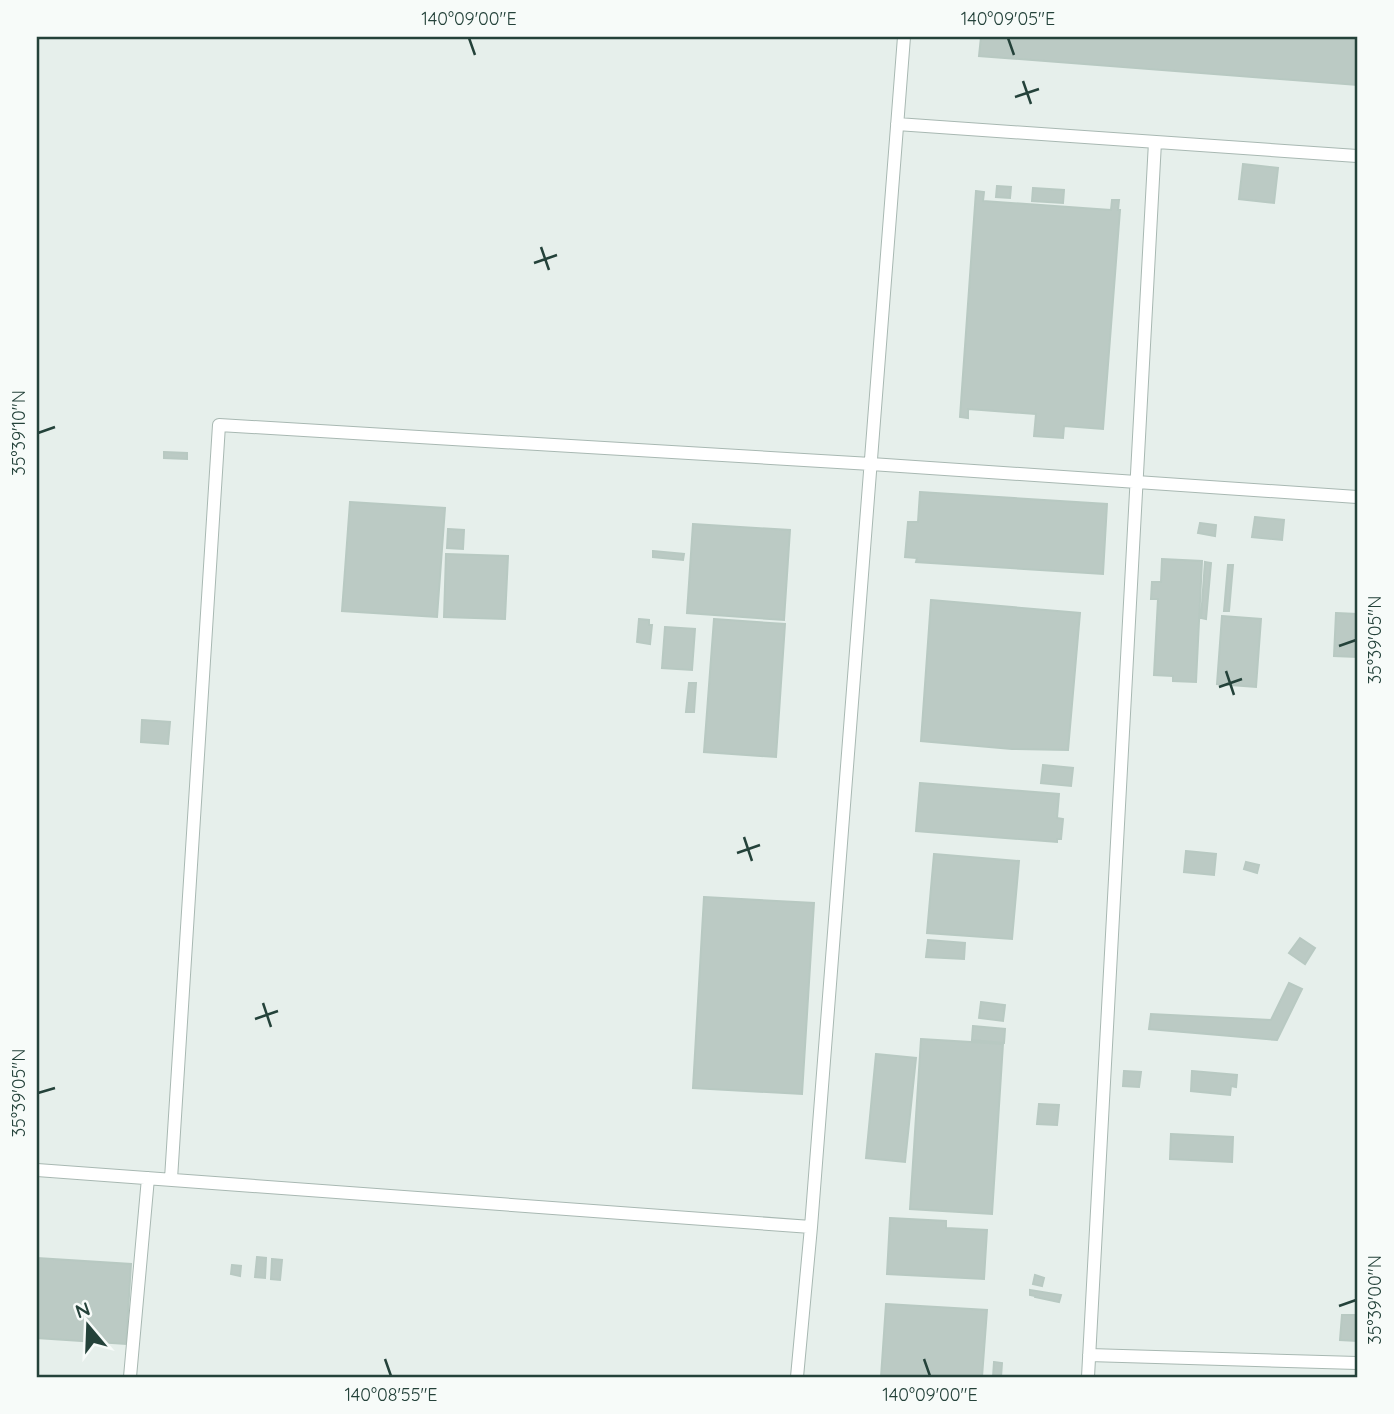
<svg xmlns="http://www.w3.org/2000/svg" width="1394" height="1414" font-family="Quicksand,sans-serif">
<rect width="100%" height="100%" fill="#e6efeb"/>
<!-- building -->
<path fill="#bbcac4" stroke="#b8c9c2" stroke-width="2" d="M981 37H1357V85L979 56Z
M1243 164 1278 168 1274 203 1239 199Z
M997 186 1011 187 1010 198 996 197Z
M1033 188 1064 190 1063 203 1032 201Z
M976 191 984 192 983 201 1111 210 1112 200H1119L1118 210H1120L1103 429 1064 426 1063 438 1034 436 1036 414 968 409V418L960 417Z
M164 452 187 453V459L164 458Z
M920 492 1107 504 1103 574 916 562 917 558 905 557 908 522H918Z
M350 502 445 508 437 617 342 611Z
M1255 517 1284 520 1282 540 1252 537Z
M1200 523 1216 525 1215 536 1198 533Z
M693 524 790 530 784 620 687 613Z
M448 529 464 530 463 549 447 548Z
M653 551 684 554 683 560 653 557Z
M446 554 508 556 505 619 444 617Z
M1162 559 1202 561 1196 682 1173 681V676L1154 675 1158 599H1151L1152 582H1161Z
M1205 562 1211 563 1206 619 1201 618Z
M1228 565H1233L1229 611H1224Z
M931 600 1080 613 1068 750 1012 749 921 741Z
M1336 613 1357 614V657L1334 656Z
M1222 616 1261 619 1256 687 1217 684Z
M639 619 649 620V625H652L650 644 637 642Z
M714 619 785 624 776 757 704 752Z
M665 627 695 629 692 670 662 668Z
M689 683H696L694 712H686Z
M142 720 170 722 168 744 141 742Z
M1043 765 1073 768 1071 786 1041 783Z
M920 783 1059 794 1057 818 1063 819 1061 839H1057V842L916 831Z
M1186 851 1216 854 1214 875 1184 872Z
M934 854 1019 861 1012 939 927 933Z
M1246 862 1259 865 1257 873 1244 869Z
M704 897 814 903 802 1094 693 1088Z
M1300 938 1315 948 1305 964 1289 953Z
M928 940 965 943 964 959 926 957Z
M1289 983 1302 989 1277 1040 1149 1029 1151 1014 1271 1020Z
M981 1002 1005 1005 1003 1021 979 1018Z
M973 1026 1005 1029 1004 1043 972 1040Z
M921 1039 1003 1044 992 1214 910 1209Z
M876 1054 916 1058 905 1162 866 1158Z
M1124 1071 1141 1072 1139 1087 1123 1086Z
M1192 1071 1237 1075 1236 1087 1231 1086 1230 1095 1191 1091Z
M1039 1104 1059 1105 1057 1125 1037 1124Z
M1171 1134 1233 1137 1232 1162 1170 1159Z
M890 1218 946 1221V1228L987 1230 984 1279 887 1274Z
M257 1257 266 1258 265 1278 255 1277Z
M37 1258 131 1264 126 1344 37 1338Z
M272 1259 282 1260 280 1280 271 1279Z
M232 1265 241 1266 240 1276 231 1274Z
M1035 1275 1044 1278 1042 1286 1033 1284Z
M1030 1290 1061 1295 1059 1302 1035 1297V1296L1030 1295Z
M886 1304 987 1310 982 1377H881Z
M1342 1315H1357V1341L1340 1340Z
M994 1362 1002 1363 1001 1377H993Z"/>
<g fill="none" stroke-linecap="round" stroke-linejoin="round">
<defs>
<path id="service" d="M897 124 1357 156
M37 1170 811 1227 904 37
M171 1179 219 425 871 464 1357 497
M1089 1355 1357 1363
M130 1377 148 1178
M797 1377 811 1227
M1088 1377 1155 142"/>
</defs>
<!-- service casing -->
<use href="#service" stroke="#a8b8b2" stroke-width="14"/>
<!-- service -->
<use href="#service" stroke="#fff" stroke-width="12"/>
</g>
<!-- ticks -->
<path fill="none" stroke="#24423a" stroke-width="2.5" d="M469 38 475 55M1008 38 1014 55M1023 81 1031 104M1015 97 1039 89M541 247 549 270M534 263 557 255M38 433 55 427M1339 646 1356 640M1226 671 1234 695M1219 687 1242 679M744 837 752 861M737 853 760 845M263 1003 271 1027M255 1019 278 1011M38 1093 55 1088M1339 1306 1356 1300M385 1359 391 1376M924 1359 930 1376"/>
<!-- border -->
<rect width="1394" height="1414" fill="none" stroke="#f7fbf9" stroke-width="77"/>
<!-- north arrow -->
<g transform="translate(88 1326) rotate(341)" stroke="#f7fbf9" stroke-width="5" paint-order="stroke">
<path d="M0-5L12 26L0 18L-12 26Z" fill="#24423a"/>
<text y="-10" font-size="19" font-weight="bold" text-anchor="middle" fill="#24423a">N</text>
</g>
<rect x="38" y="38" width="1318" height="1338" fill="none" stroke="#24423a" stroke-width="2.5"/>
<g font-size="18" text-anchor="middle" fill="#24423a">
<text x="469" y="25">140°09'00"E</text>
<text x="1008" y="25">140°09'05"E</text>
<text transform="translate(19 433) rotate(-90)" y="6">35°39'10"N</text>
<text transform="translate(1375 640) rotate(-90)" y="6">35°39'05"N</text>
<text transform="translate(19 1093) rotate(-90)" y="6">35°39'05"N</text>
<text transform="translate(1375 1300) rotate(-90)" y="6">35°39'00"N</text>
<text x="391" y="1401">140°08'55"E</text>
<text x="930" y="1401">140°09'00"E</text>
</g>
</svg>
